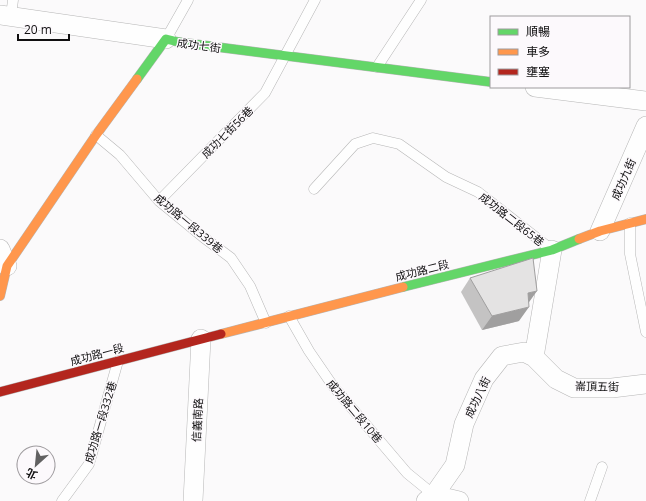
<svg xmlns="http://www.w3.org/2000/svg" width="646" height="501" font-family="'Open Sans','Noto Sans TC',sans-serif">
<rect width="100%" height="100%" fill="#fbfafb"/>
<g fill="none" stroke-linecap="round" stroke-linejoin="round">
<defs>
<path id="lane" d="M11 16 13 0
M166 39 188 0
M377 67 421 0
M96 135 120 155 159 201 203 237 231 258 250 286 266 323
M314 189 355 144 373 138 399 144 446 177 478 192 552 250
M159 201 265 93 315 0
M630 223V254L646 332
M289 316 309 351 333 386 407 473 434 495
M62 501 89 464 118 361
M590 501 602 467"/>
<path id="street" d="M0 15 166 39
M535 87 646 101
M600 231 646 126
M0 249 7 266
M534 357 556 379 574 388H612L646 384
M434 495 459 501
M193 501 201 339
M426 501 434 495 455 465 464 424 484 379 502 356 524 352 534 357 552 250"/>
<path id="fast" d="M137 79 166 39 178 42 491 82
M403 287 552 250 579 239"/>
<path id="slow" d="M579 239 600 231 646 219
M0 296 7 266 96 135 137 79
M221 334 403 287"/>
<path id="jam" d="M0 392 221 334"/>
</defs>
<!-- lane casing -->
<use href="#lane" stroke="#b6b6b6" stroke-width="11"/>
<!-- street casing -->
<use href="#street" stroke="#b6b6b6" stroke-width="20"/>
<!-- fast casing -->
<use href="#fast" stroke="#b6b6b6" stroke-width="10"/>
<!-- slow casing -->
<use href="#slow" stroke="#b6b6b6" stroke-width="10"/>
<!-- jam casing -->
<use href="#jam" stroke="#b6b6b6" stroke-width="10"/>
<!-- lane -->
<use href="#lane" stroke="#fefefe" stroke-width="10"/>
<!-- street -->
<use href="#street" stroke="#fefefe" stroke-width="19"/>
<!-- fast -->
<use href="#fast" stroke="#63d668" stroke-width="9"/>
<!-- slow -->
<use href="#slow" stroke="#ff974d" stroke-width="9"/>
<!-- jam -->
<use href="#jam" stroke="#b3261e" stroke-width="9"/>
</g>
<!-- wall -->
<path fill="#c4c3c3" d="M470 278 519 321 482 330 461 292Z"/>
<!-- shaded-wall -->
<path fill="#a09f9f" d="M537 291 527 305 528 293Z
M529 307 519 321 482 330 492 316Z"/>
<!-- building -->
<path fill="#e4e3e3" stroke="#a09f9f" d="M533 258 537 291 528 293 529 307 492 316 470 278Z"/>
<g text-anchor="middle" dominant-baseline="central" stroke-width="3" stroke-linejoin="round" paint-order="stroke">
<!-- street labels -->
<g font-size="11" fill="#100f10" stroke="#fcf9fc">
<text transform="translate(199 45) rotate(8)">成功七街</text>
<text transform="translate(227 132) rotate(-45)">成功七街56巷</text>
<text transform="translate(623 179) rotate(-66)">成功九街</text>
<text transform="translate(512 219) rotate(38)">成功路二段65巷</text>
<text transform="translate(189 223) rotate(40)">成功路一段339巷</text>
<text transform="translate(422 270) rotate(-14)">成功路二段</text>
<text transform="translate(97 354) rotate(-15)">成功路一段</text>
<text transform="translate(597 386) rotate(1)">崙頂五街</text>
<text transform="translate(477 397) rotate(-64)">成功八街</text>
<text transform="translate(355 411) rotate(50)">成功路二段10巷</text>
<text transform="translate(197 420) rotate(-87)">信義南路</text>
<text transform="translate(100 422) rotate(-73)">成功路一段332巷</text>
</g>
</g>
<!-- legend -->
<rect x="490" y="16" width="140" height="72" fill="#fcf9fc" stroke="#9e9b9e"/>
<rect x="498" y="29" width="20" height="6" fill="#63d668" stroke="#9e9b9e"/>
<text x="526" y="36" font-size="12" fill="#100f10">順暢</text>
<rect x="498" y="49" width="20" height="6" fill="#ff974d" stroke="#9e9b9e"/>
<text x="526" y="56" font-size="12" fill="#100f10">車多</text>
<rect x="498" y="69" width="20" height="6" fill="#b3261e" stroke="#9e9b9e"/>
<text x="526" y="76" font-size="12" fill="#100f10">壅塞</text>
<!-- north arrow -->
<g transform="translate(36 465) rotate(207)"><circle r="19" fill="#fcf9fc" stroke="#9e9b9e"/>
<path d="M0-3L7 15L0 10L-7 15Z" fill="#626162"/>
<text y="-6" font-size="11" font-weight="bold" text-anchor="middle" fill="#100f10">北</text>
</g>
<!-- scale -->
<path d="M18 34v6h51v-6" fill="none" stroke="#100f10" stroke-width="2"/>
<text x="24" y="34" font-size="12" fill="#100f10" stroke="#fcf9fc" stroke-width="3" paint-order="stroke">20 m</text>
</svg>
